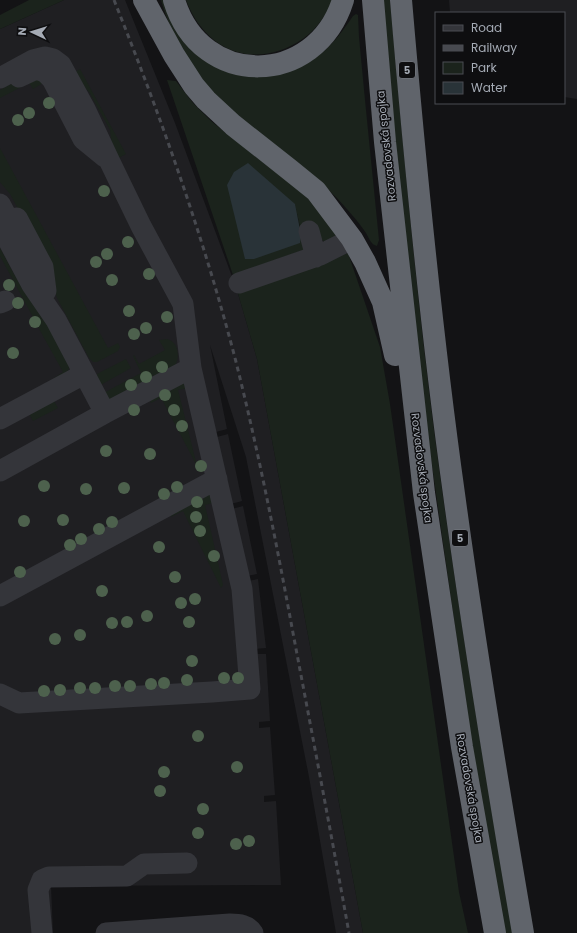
<svg xmlns="http://www.w3.org/2000/svg" width="577" height="933" font-family="Poppins,sans-serif">
<rect width="100%" height="100%" fill="#131315"/>
<!-- built -->
<path fill="#1f1f22" d="M64 0H125L175 123 237 290 257 359 363 933H336L309 777 246 457 210 345 227 429 216 432 217 437 228 434 242 501 231 504 232 509 243 506 257 574 247 576 248 581 258 579 266 648 254 649 255 654H266L270 721 259 722V728L270 727 275 795 264 796V802L276 801 281 885 51 886 53 933H0V29Z
M449 0H577V99L564 97V13H450Z"/>
<!-- green -->
<path fill="#1b231c" d="M29 0H64L0 29V15Z
M161 0H165C183 70 254 99 315 58 331 47 342 32 353 16L356 14 358 15 359 37 365 100 379 240 377 246C371 245 369 238 366 233 358 221 347 209 337 198 311 173 281 151 253 129 244 122 234 115 226 108 197 79 172 40 161 0Z
M186 0H334C326 14 317 29 304 38 257 71 206 53 186 0Z
M382 0H390C403 146 416 292 435 438 457 603 484 768 513 933H505L471 739 428 437 396 149Z
M80 69 126 154 115 160 113 154 110 130 89 92 70 75Z
M22 78 48 80 33 89 29 83 0 98V90Z
M167 80 176 81 193 103 211 121 307 197 331 221 337 236 325 243 309 225 300 227 295 204 301 235 306 249 233 275Z
M0 148 108 348 118 343 120 347 118 351 97 362H93L89 358 57 298 45 259 10 194 0 182Z
M0 248 14 274 28 290 68 362 69 368 67 373 55 380 54 378 63 372 37 325 33 322 34 319 0 256Z
M348 253 380 347 390 404 459 892 468 933H363L257 359 237 290Z
M167 339C179 342 180 357 175 366L107 404 98 396 141 373 133 356 134 355 139 364 165 350 159 340Z
M126 359 131 368 97 387V374Z
M185 383 189 388 178 390 197 466 161 398 151 403 150 400 177 384Z
M53 399 58 408 33 421 28 412Z
M209 493 216 502 205 505 223 585 221 588 183 511 171 517 172 512Z"/>
<!-- water -->
<path fill="#293338" d="M248 163 295 204 301 235 300 243 254 259H245L227 185 234 172Z"/>
<g fill="none" stroke-linecap="round" stroke-linejoin="round">
<!-- minor -->
<path stroke="#34353a" stroke-width="21" d="M19 77 36 69 45 72 52 79 83 139 105 157
M0 78 33 60 45 57 53 59 61 65 85 109 109 160 141 226 183 304 191 368 242 589 250 689 212 692 19 703 0 694
M0 204 17 236
M17 218 43 267 46 291
M0 225 32 285 56 320 105 413
M309 231 316 257
M239 283 320 255 352 239
M0 303 5 301
M0 419 84 374
M0 471 105 413 191 368
M0 596 217 479
M42 933 38 890 42 880 49 877 127 876 144 864 187 863
M106 933 230 924C239 924 248 925 253 933"/>
<!-- highway -->
<path stroke="#60646b" stroke-width="22" d="M144 0 174 55 194 86 206 100 233 125 290 170 316 191 352 239 365 262 383 302 395 355
M174 0C201 90 316 87 343 0
M373 0 385 142 424 493 462 747 495 933
M401 0C415 165 431 330 454 494 474 641 498 787 523 933"/>
<!-- rail -->
<path stroke="#47494f" stroke-width="3" stroke-dasharray="5 4" stroke-linecap="butt" d="M114 0C161 117 203 236 235 358 258 449 276 541 293 633 312 733 331 833 349 933"/>
</g>
<!-- trees -->
<g fill="#4d614d">
<circle cx="49" cy="103" r="6"/>
<circle cx="29" cy="113" r="6"/>
<circle cx="18" cy="120" r="6"/>
<circle cx="104" cy="191" r="6"/>
<circle cx="128" cy="242" r="6"/>
<circle cx="107" cy="254" r="6"/>
<circle cx="96" cy="262" r="6"/>
<circle cx="149" cy="274" r="6"/>
<circle cx="112" cy="280" r="6"/>
<circle cx="9" cy="285" r="6"/>
<circle cx="18" cy="303" r="6"/>
<circle cx="129" cy="311" r="6"/>
<circle cx="167" cy="317" r="6"/>
<circle cx="35" cy="322" r="6"/>
<circle cx="146" cy="328" r="6"/>
<circle cx="134" cy="334" r="6"/>
<circle cx="13" cy="353" r="6"/>
<circle cx="162" cy="367" r="6"/>
<circle cx="146" cy="377" r="6"/>
<circle cx="131" cy="385" r="6"/>
<circle cx="165" cy="395" r="6"/>
<circle cx="134" cy="410" r="6"/>
<circle cx="174" cy="410" r="6"/>
<circle cx="182" cy="426" r="6"/>
<circle cx="106" cy="451" r="6"/>
<circle cx="150" cy="454" r="6"/>
<circle cx="201" cy="466" r="6"/>
<circle cx="44" cy="486" r="6"/>
<circle cx="177" cy="487" r="6"/>
<circle cx="124" cy="488" r="6"/>
<circle cx="86" cy="489" r="6"/>
<circle cx="164" cy="494" r="6"/>
<circle cx="197" cy="502" r="6"/>
<circle cx="196" cy="517" r="6"/>
<circle cx="63" cy="520" r="6"/>
<circle cx="24" cy="521" r="6"/>
<circle cx="112" cy="522" r="6"/>
<circle cx="99" cy="529" r="6"/>
<circle cx="200" cy="531" r="6"/>
<circle cx="81" cy="539" r="6"/>
<circle cx="70" cy="545" r="6"/>
<circle cx="159" cy="547" r="6"/>
<circle cx="214" cy="556" r="6"/>
<circle cx="20" cy="572" r="6"/>
<circle cx="175" cy="577" r="6"/>
<circle cx="102" cy="591" r="6"/>
<circle cx="195" cy="599" r="6"/>
<circle cx="181" cy="603" r="6"/>
<circle cx="147" cy="616" r="6"/>
<circle cx="127" cy="622" r="6"/>
<circle cx="189" cy="622" r="6"/>
<circle cx="112" cy="623" r="6"/>
<circle cx="80" cy="635" r="6"/>
<circle cx="55" cy="639" r="6"/>
<circle cx="192" cy="661" r="6"/>
<circle cx="224" cy="678" r="6"/>
<circle cx="238" cy="678" r="6"/>
<circle cx="187" cy="680" r="6"/>
<circle cx="164" cy="683" r="6"/>
<circle cx="151" cy="684" r="6"/>
<circle cx="115" cy="686" r="6"/>
<circle cx="130" cy="686" r="6"/>
<circle cx="80" cy="688" r="6"/>
<circle cx="95" cy="688" r="6"/>
<circle cx="60" cy="690" r="6"/>
<circle cx="44" cy="691" r="6"/>
<circle cx="198" cy="736" r="6"/>
<circle cx="237" cy="767" r="6"/>
<circle cx="164" cy="772" r="6"/>
<circle cx="160" cy="791" r="6"/>
<circle cx="203" cy="809" r="6"/>
<circle cx="198" cy="833" r="6"/>
<circle cx="249" cy="841" r="6"/>
<circle cx="236" cy="844" r="6"/>
</g>
<g text-anchor="middle" dominant-baseline="central" stroke-width="3" stroke-linejoin="round" paint-order="stroke">
<!-- shield labels -->
<g fill="#0e0e10" stroke="#787c84" stroke-width="1">
<rect x="399" y="62" width="16" height="16" rx="3"/>
<rect x="452" y="530" width="16" height="16" rx="3"/>
</g>
<g font-size="10" font-weight="bold" fill="#a5abb5">
<text x="407" y="70">5</text>
<text x="460" y="538">5</text>
</g>
<!-- street labels -->
<g font-size="11" fill="#a5abb5" stroke="#0e0e10">
<text transform="translate(386 146) rotate(-96)">Rozvadovská spojka</text>
<text transform="translate(422 468) rotate(83)">Rozvadovská spojka</text>
<text transform="translate(470 788) rotate(80)">Rozvadovská spojka</text>
</g>
</g>
<!-- legend -->
<rect x="435" y="12" width="130" height="92" fill="#0e0e10" stroke="#4a4d52"/>
<rect x="443" y="25" width="20" height="6" fill="#34353a" stroke="#4a4d52"/>
<text x="471" y="32" font-size="12" fill="#a5abb5">Road</text>
<rect x="443" y="45" width="20" height="6" fill="#47494f" stroke="#4a4d52"/>
<text x="471" y="52" font-size="12" fill="#a5abb5">Railway</text>
<rect x="443" y="62" width="20" height="12" fill="#1b231c" stroke="#4a4d52"/>
<text x="471" y="72" font-size="12" fill="#a5abb5">Park</text>
<rect x="443" y="82" width="20" height="12" fill="#293338" stroke="#4a4d52"/>
<text x="471" y="92" font-size="12" fill="#a5abb5">Water</text>
<!-- north arrow -->
<g transform="translate(32 32) rotate(274)" stroke="#0e0e10" stroke-width="3" paint-order="stroke">
<path d="M0-3L7 15L0 10L-7 15Z" fill="#a5abb5"/>
<text y="-6" font-size="11" font-weight="bold" text-anchor="middle" fill="#a5abb5">N</text>
</g>
</svg>
